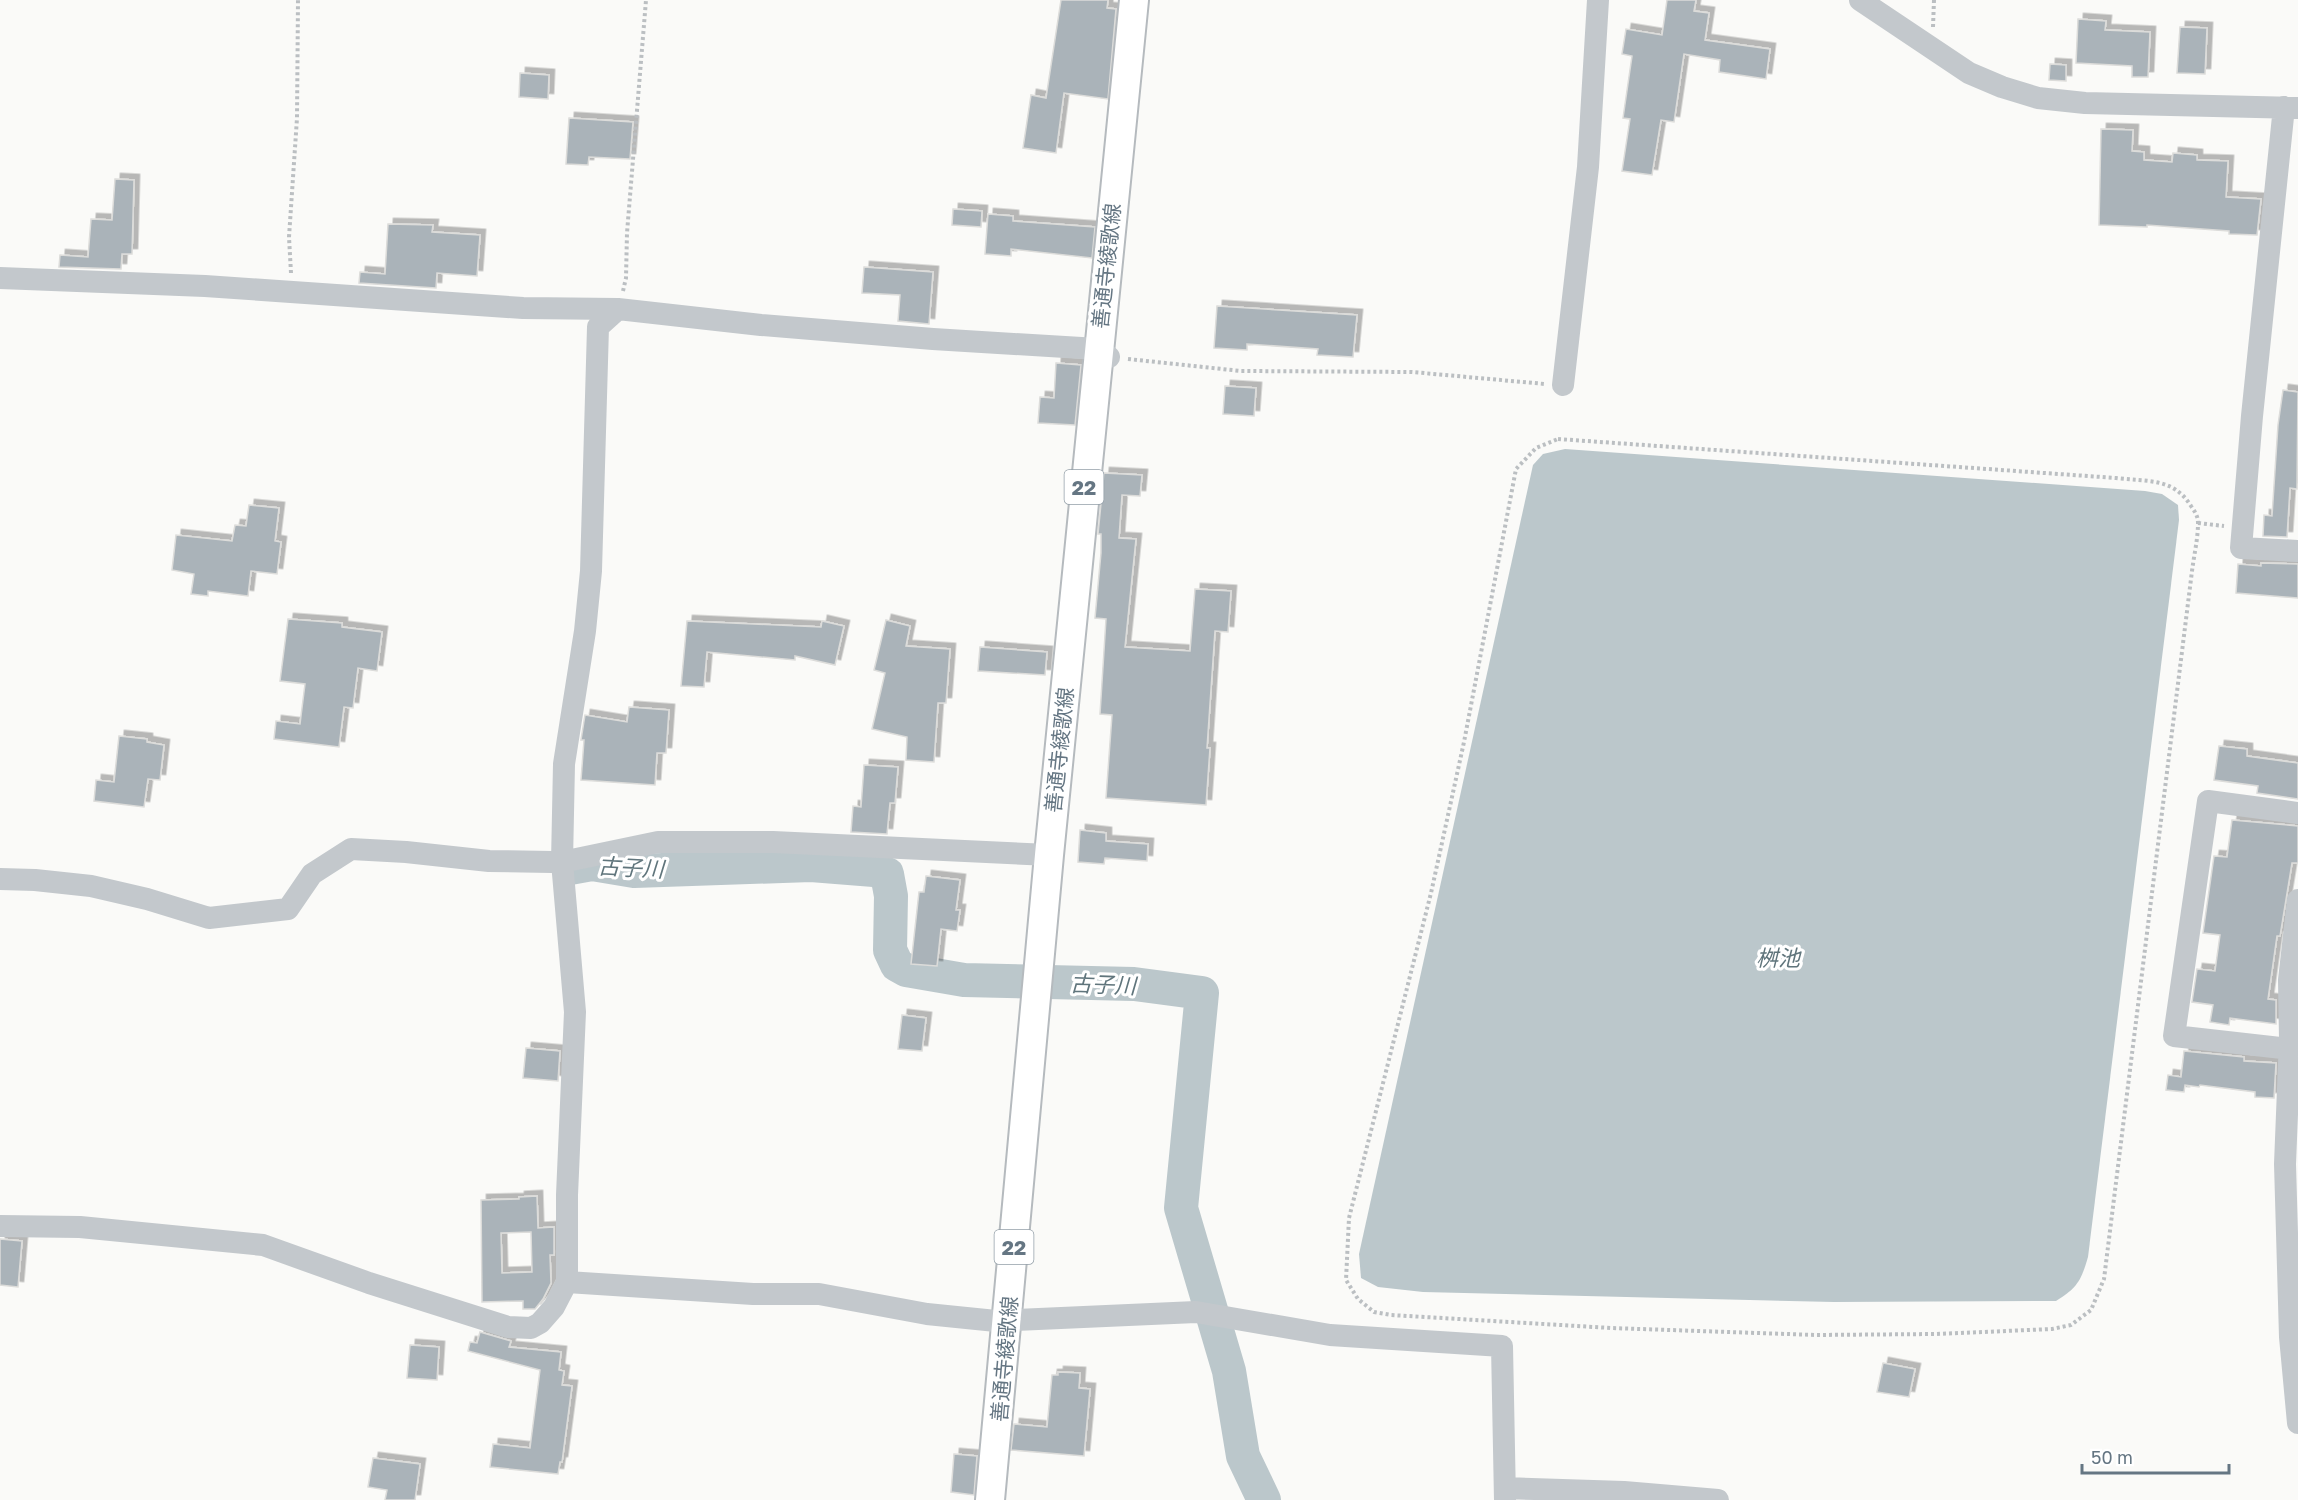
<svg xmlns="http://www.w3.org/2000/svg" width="2298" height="1500" font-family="'Golos Text','Noto Sans JP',sans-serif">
<defs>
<filter id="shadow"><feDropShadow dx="5.5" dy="-5.5" stdDeviation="0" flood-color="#0004"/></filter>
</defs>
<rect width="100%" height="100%" fill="#fafaf8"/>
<!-- water -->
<path fill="#bbc7cb" d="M1565 449 2145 491 2162 494 2178 505 2179 520 2088 1257C2081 1281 2077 1288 2056 1301L1834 1302 1423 1292 1378 1287 1361 1278 1359 1254 1533 465 1543 454Z"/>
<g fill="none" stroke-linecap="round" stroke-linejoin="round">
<!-- river -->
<path stroke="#bbc7cb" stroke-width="34" d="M570 868 592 864 634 871 811 865 874 870 887 874 891 896 890 950 897 965 906 970 964 980 1134 984 1202 993 1181 1208 1229 1371 1243 1456 1264 1500"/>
</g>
<!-- building -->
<path fill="#aab3b9" stroke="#dcdcda" stroke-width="1.5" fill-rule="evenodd" filter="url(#shadow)" d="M1061 0H1108L1107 8 1116 9 1108 99 1064 93 1056 153 1023 148 1031 95 1046 98Z
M1667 0H1696L1694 11 1709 13 1705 40 1770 49 1766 79 1719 72 1720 60 1684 54 1674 122 1661 120 1652 175 1622 171 1630 119 1623 118 1632 56 1622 54 1626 29 1662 35Z
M2078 19 2106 21 2105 30 2150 32 2148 77H2132V66L2076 63Z
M2180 27 2207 28 2205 74 2177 73Z
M2050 64 2066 65V81L2049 80Z
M520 73 549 75 548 99 519 97Z
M569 118 633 122 630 159 589 157 588 165 566 164Z
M2101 129 2133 130 2132 151 2144 152V160L2172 162 2173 153 2197 155V160L2228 161 2226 197 2261 199 2257 235 2229 234V231L2147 225V227L2099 225Z
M115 179 134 180 132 254H122L121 269 59 267 60 255 88 257 91 219 112 220Z
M953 209 982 211 981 227 952 225Z
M988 214 1013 216V221L1095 227 1092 258 1011 249V256L985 254Z
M388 224 433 225 432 232 480 235 477 276 437 273 436 288 359 283 360 272 385 274Z
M864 267 933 272 929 324 898 321 900 295 862 293Z
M1217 306 1357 315 1353 357 1317 355 1318 349 1247 344V350L1214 348Z
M1056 363 1081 365 1075 425 1038 423 1040 397 1054 398Z
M1225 386 1256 388 1254 416 1223 414Z
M2283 390 2298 392 2297 489 2290 488 2287 537 2263 536 2264 515 2272 516 2278 425Z
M1104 473 1142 475 1140 496 1122 495 1119 538 1136 539 1125 647 1190 651 1195 589 1231 591 1228 632 1215 631 1207 748H1210L1206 805 1106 798 1112 715 1100 714 1106 619 1095 618 1101 553V534H1098Z
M249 505 279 508 275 541 281 542 277 574 251 571 248 596 208 591V596L191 594 194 574 172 570 176 535 232 541 235 525 246 526Z
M2261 563 2298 564V598L2236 593 2238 564 2261 566Z
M288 619 342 623V627L382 632 377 671 358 668 353 708 344 707 339 747 274 739 276 721 300 724 305 684 280 681Z
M886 620 910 626 906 646 950 649 946 703H938L934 762 906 760 907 737 872 729 885 673 874 670Z
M687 621 821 627 822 621 844 626 835 665 795 656V660L707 652 704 687 681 686Z
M980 647 1047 652 1045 675 978 671Z
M629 707 669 710 666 753H657L655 785 581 780 584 740H581L585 715 627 722Z
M119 736 147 739V742L164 745 160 780 148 779 144 807 94 801 96 780 114 782Z
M2219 746 2247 749V756L2298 763V799L2257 793 2258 786 2214 780Z
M864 765 898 767 895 803H890L887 834 851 832 853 806 861 807Z
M2232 820 2298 826V863H2292L2280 936H2277L2268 999 2276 1000V1024L2230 1018 2229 1025 2210 1022 2213 1005 2192 1002 2197 969 2215 971 2220 935 2203 933 2214 856 2227 857Z
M1080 830 1106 833V841L1148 844 1147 861 1105 858 1104 864 1078 862Z
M926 876 960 880 956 910H960L957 931 941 929 937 966 911 964 919 892H924Z
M902 1015 926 1018 922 1051 898 1049Z
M526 1048 560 1051 558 1081 523 1078Z
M2184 1051 2244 1057V1061L2276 1063 2274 1098 2255 1097V1092L2200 1085 2199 1087 2185 1085 2184 1092 2166 1090 2168 1075 2181 1077Z
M537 1196 538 1228 554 1227V1255H550L551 1283 543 1299 535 1309H523V1301L482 1302 481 1200 519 1199V1197ZM531 1232 532 1272 502 1273 501 1233Z
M0 1239 22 1241 18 1287 0 1285Z
M480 1332 511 1341 509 1347 561 1352 559 1370 564 1371 562 1385 572 1386 562 1462H560L558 1474 490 1467 493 1444 530 1448 540 1370 468 1351 470 1342 477 1343Z
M410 1345 439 1347 437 1380 407 1378Z
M1883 1363 1915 1369 1909 1397 1877 1392Z
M1058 1372 1080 1373 1079 1388 1090 1389 1084 1456 1011 1450 1014 1424 1047 1427 1052 1375H1058Z
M954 1454 977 1456 974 1495 951 1492Z
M373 1458 420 1464 415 1500H385L387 1490 368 1487Z"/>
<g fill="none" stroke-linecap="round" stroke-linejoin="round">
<defs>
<path id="major" d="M990 1500 1049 855 1134 0"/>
</defs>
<!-- major casing -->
<use href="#major" stroke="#b5babe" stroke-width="32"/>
<!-- path -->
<path stroke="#bbbfc2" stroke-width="4" stroke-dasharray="3 3" stroke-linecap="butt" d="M1933 27 1934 0
M291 273 289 237 297 118 298 0
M623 291 626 278 627 233 646 0
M1128 359 1241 371 1412 372 1545 384
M1558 439 2116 478C2147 482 2173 477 2191 506 2195 512 2198 516 2198 523 2198 539 2194 555 2192 571L2104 1279 2091 1310 2071 1325 2052 1329 1937 1334 1816 1335 1611 1328 1391 1315 1374 1312 1358 1299 1346 1280 1349 1218 1431 893 1464 742 1516 469 1536 448Z
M2198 523 2224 526"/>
<!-- minor -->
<path stroke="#c3c8cc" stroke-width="22" d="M1860 0 1969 73 2002 87 2038 98 2085 103 2297 108
M2284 107 2252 416 2241 548 2298 551
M0 278 205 286 523 308 618 309 761 325 933 339 1098 349 1109 357
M1563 385 1588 167 1598 0
M0 879 35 880 91 886 147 899 209 918 288 909 312 874 351 849 406 852 489 861 552 862H562L658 842H773L1049 855
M2298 900 2289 980 2290 1039 2285 1164 2290 1337 2298 1423
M2290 1049 2174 1036 2208 801 2298 813
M0 1226 80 1227 263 1245 369 1283 508 1327 531 1328 540 1323 554 1307 567 1282V1195L575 1012 562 862 564 764 585 631 591 571 598 327 618 309
M567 1282 753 1294H819L927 1314 996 1321 1196 1312 1330 1335 1502 1346 1505 1500
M1505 1488 1624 1492 1718 1500"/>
<!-- major -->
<use href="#major" stroke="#fff" stroke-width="28"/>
</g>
<g text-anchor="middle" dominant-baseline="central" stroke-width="6" stroke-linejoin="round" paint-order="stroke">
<!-- shield labels -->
<g fill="#fff" stroke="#939fa8" stroke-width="1.5">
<rect x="1064.5" y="470" width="39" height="34" rx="4.5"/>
<rect x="994.5" y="1230" width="39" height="34" rx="4.5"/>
</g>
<g font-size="20" font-weight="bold" fill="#657683">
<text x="1084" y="487">22</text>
<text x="1014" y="1247">22</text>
</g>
<!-- street labels -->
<g font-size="21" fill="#657683" stroke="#fff">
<text transform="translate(1106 266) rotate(-84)">善通寺綾歌線</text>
<text transform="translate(1059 750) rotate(-84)">善通寺綾歌線</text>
<text transform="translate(1004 1359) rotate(-85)">善通寺綾歌線</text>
</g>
<!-- water labels -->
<g font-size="22" font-style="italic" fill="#60757c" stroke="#fff">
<text transform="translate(631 867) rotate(3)">古子川</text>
<text x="1778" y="957">桝池</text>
<text transform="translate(1103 984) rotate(2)">古子川</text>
</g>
</g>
<!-- scale -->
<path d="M2082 1464v9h147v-9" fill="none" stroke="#657683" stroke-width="3"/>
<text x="2091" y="1464" font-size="18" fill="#657683" stroke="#ffffff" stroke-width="4.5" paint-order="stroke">50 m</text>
</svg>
